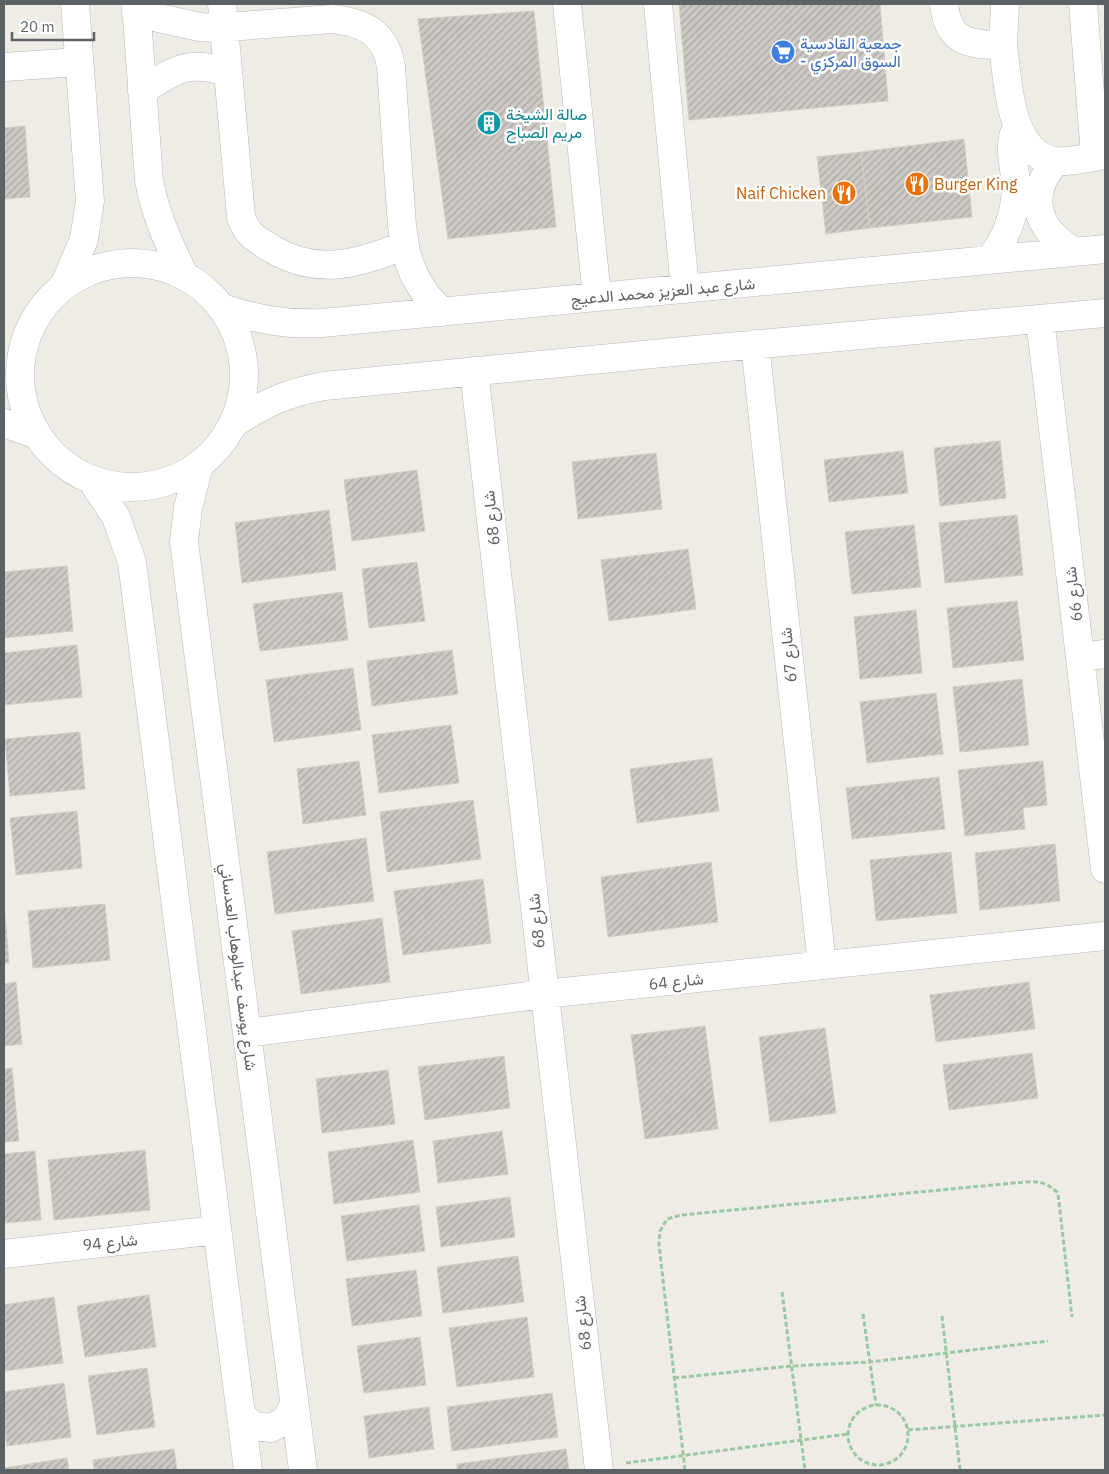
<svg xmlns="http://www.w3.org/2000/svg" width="1109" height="1474" font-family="'IBM Plex Sans',Vazirmatn,sans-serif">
<defs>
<pattern id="building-hatch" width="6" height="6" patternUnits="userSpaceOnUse" patternTransform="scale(1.25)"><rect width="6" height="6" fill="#ccc9c4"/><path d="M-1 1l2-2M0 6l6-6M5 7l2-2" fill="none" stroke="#a9a7a3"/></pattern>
</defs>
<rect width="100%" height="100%" fill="#efece5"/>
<!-- building -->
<path fill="url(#building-hatch)" stroke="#d4cdc3" d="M679 4H880L888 101 689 120Z
M534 11 556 227 448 239 418 19Z
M25 126 30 197 4 199V128Z
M964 139 972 217 870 228 861 152Z
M861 152 870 228 826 234 817 157Z
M1000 441 1006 498 940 506 934 448Z
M903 451 908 493 829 502 824 460Z
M656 453 662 509 578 519 572 462Z
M417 470 425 531 352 541 344 480Z
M329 510 336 570 242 583 235 523Z
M1017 515 1023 575 945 583 939 523Z
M914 525 921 587 852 594 845 532Z
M688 549 696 609 609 621 601 560Z
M417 562 425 621 369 628 362 569Z
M67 566 73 631 4 638V572Z
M342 592 348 640 260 651 253 604Z
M1017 601 1024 660 953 668 947 608Z
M916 610 922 673 860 679 854 617Z
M77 645 82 697 4 705V653Z
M452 650 458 694 372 706 367 661Z
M353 668 361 730 274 742 266 680Z
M1022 679 1029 745 960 752 953 687Z
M936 693 943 754 867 763 860 702Z
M451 725 459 783 379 793 372 735Z
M80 732 85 789 10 796 5 739Z
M712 758 719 811 637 823 630 769Z
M359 761 366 815 303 824 297 769Z
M1043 761 1047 805 1023 808 1025 829 965 836 958 770Z
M939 777 945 829 852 839 846 788Z
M473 800 481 859 387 872 380 812Z
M77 811 82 868 16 875 10 818Z
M366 838 374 901 275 914 267 852Z
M1055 844 1060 901 980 910 975 853Z
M951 852 957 913 876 921 870 860Z
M711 862 718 922 608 937 601 877Z
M483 879 491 943 403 955 394 891Z
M4 903 9 963H4Z
M105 904 110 960 33 968 28 911Z
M382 918 390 982 301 994 292 931Z
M16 982 22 1044 4 1046V984Z
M1029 982 1035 1029 936 1042 930 995Z
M705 1026 718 1129 645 1139 631 1035Z
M825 1028 836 1113 770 1122 759 1037Z
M1032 1053 1038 1098 949 1110 943 1065Z
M504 1056 510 1108 425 1120 418 1067Z
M12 1068 19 1141 4 1142V1069Z
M388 1070 395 1124 322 1133 316 1079Z
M502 1131 508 1174 438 1183 433 1141Z
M413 1140 420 1192 334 1204 328 1152Z
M145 1150 150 1210 54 1220 48 1160Z
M35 1151 41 1220 4 1223V1154Z
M510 1197 515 1237 441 1247 436 1207Z
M419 1205 425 1251 347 1261 341 1216Z
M518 1256 524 1302 443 1313 437 1267Z
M416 1270 422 1316 352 1326 346 1279Z
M149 1295 156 1347 85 1357 77 1306Z
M54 1297 63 1363 4 1371V1305Z
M527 1317 534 1377 457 1387 449 1328Z
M420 1337 426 1385 364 1393 357 1346Z
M147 1368 155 1427 97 1435 88 1376Z
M64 1383 71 1437 7 1446 4 1427V1392Z
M552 1393 558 1437 452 1451 447 1407Z
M429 1407 434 1449 369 1458 364 1416Z
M174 1449 177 1470H94L93 1460Z
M566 1449 569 1470H457V1464Z
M67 1458 69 1470H4V1468Z"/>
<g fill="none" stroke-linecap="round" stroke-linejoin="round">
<defs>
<path id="minor" d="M136 4 149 180C155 214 169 244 184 275
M222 4 241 217C247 235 256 239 272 249 317 276 359 264 405 245
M567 4 597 297
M658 4 685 289
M944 4C948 43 970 45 1003 45L1005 4
M1083 4 1095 156
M136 13 200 27 215 28 332 19C364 22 386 33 391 67L402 226 406 253 414 275 427 296 442 312
M1003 45C1008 81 1009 154 1055 161 1067 163 1092 157 1105 155
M4 67 79 62
M142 91C176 69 187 60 228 72
M1056 161C1038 181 1031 204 1047 228 1053 237 1065 245 1073 252
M990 259C1007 238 1015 216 1016 188 1016 169 1006 144 1017 128
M20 375a112 112 0 1 1 224 0a112 112 0 1 1-224 0Z
M65 284 84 239 90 201 75 4
M222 308C257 319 284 325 322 323L1105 249
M1040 319 1105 869
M755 344 822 965
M474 371 599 1470
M4 423 35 434
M233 424C265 403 286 393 324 386L694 350 1105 313
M199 465 188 508 184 542 303 1470
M92 481 116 517 132 562 248 1470
M1081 657 1105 654
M248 1033 544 994 1105 936
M4 1254 217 1230
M241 1415 254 1426 271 1428 286 1420 294 1405"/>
</defs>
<!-- minor casing -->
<use href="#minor" stroke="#b5b8bb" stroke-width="29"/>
<!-- path -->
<path stroke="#9ac7a4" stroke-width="3" stroke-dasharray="5 2.5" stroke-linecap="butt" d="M782 1292 805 1470
M863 1314 876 1405
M942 1316 960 1470
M674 1378 791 1366 870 1362 1048 1341
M848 1435a30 30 0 1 1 60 0a30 30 0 1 1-60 0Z
M908 1430 1105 1415
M626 1463 848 1434
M685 1470 659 1245 660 1231 667 1219 681 1215 1013 1183C1033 1182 1042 1178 1058 1193L1072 1317"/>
<!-- minor -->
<use href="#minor" stroke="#fff" stroke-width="28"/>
</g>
<!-- icons -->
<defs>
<symbol id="supermarket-disc" viewBox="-11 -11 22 22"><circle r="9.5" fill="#3f7fe0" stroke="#fff"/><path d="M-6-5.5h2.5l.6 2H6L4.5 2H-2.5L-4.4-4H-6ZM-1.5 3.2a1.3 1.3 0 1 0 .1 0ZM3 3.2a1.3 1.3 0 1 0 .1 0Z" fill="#fff"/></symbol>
<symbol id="building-disc" viewBox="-11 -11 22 22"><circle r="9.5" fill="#0f9aa8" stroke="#fff"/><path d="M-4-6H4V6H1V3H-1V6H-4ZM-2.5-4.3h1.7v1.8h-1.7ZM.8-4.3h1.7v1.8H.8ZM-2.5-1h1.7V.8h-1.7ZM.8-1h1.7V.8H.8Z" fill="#fff"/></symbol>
<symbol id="restaurant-disc" viewBox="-11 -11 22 22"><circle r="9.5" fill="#e8710a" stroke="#fff"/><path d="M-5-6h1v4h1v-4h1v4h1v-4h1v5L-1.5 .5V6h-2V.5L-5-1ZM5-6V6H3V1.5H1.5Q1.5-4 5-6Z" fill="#fff"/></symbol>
</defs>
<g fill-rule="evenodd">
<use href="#supermarket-disc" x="769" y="38" width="28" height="28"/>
<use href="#building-disc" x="475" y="109" width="28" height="28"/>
<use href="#restaurant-disc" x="903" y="170" width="28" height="28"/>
<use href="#restaurant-disc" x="830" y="179" width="28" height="28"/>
</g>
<g text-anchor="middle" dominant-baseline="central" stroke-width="5" stroke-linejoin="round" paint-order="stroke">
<!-- shop labels -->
<g font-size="16" fill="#366cbe" stroke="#fff" text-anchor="start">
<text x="800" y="43">جمعية القادسية<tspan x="800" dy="18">- السوق المركزي</tspan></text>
</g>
<!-- culture labels -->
<g font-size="16" fill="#0d838f" stroke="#fff" text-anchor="start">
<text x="506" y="114">صالة الشيخة<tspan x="506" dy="18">مريم الصباح</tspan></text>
</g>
<!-- food labels -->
<g font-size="16" fill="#c56008" stroke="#fff" text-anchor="start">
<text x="934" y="184">Burger King</text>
<text x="826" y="193" text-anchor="end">Naif Chicken</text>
</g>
<!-- street labels -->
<g font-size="16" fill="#5c6165" stroke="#fff">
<text transform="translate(663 291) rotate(-5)">شارع عبد العزيز محمد الدعيج</text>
<text transform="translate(491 518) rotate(-96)">شارع 68</text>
<text transform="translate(1073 594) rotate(-97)">شارع 66</text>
<text transform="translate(788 655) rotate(-96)">شارع 67</text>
<text transform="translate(536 921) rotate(-96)">شارع 68</text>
<text transform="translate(239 967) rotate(83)">شارع يوسف عبدالوهاب العدساني</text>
<text transform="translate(676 981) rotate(-6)">شارع 64</text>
<text transform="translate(110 1242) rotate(-6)">شارع 94</text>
<text transform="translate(582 1323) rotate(-97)">شارع 68</text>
</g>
</g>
<!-- border -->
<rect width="1109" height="1474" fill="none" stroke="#5c6165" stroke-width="10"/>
<!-- scale -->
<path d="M12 32v8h82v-8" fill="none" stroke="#5c6165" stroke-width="2.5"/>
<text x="20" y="32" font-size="15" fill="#5c6165" stroke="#ffffff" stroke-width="4" paint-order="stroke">20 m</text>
</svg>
